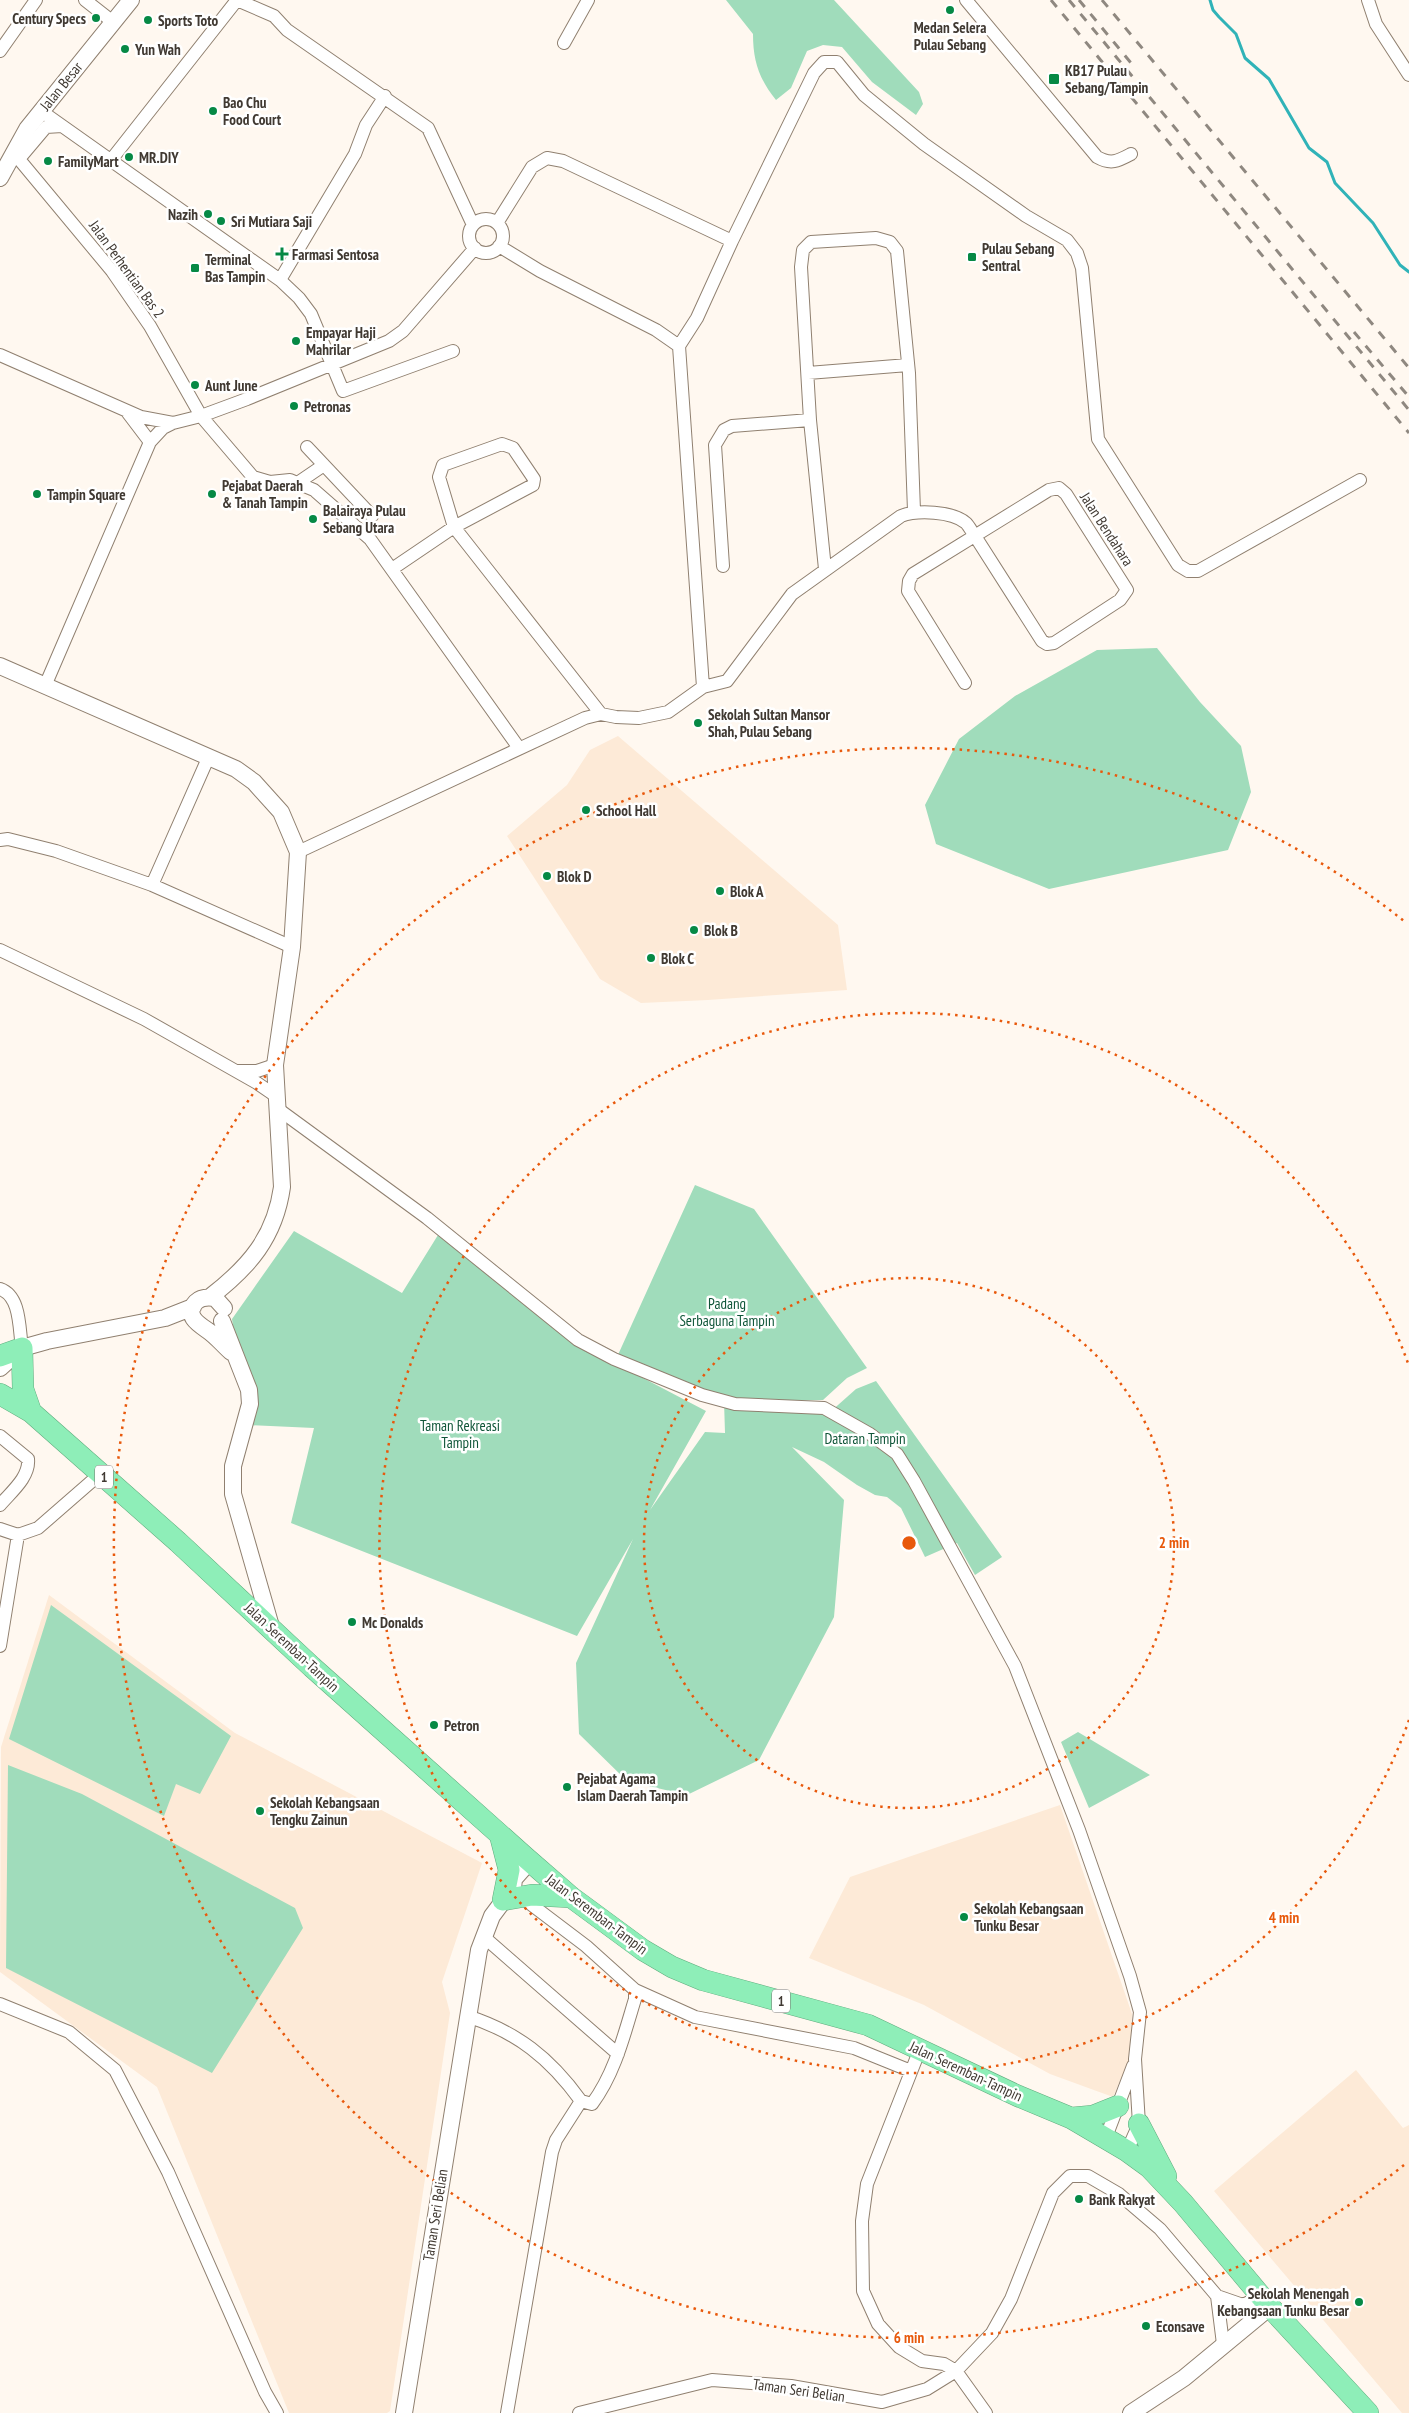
<svg xmlns="http://www.w3.org/2000/svg" width="1409" height="2413" font-family="'PT Sans Narrow',sans-serif">
<rect width="100%" height="100%" fill="#fff8f0"/>
<!-- built -->
<path fill="#fdead7" d="M618 736 838 925 847 990 708 1000 641 1003 600 979 507 836 567 785 590 750Z
M49 1595 235 1733 482 1863 442 1982 450 2013 390 2411 387 2413H289L157 2087 0 1972 1 1747Z
M1060 1805 1132 2014 1130 2058 1113 2097 1050 2074 924 2005 809 1958 850 1877Z
M1356 2070 1403 2128 1409 2125V2413H1402L1214 2191Z"/>
<!-- green -->
<path fill="#a0dcbb" d="M726 0H834L919 92 923 104 916 115 872 82 842 47 823 45 807 51 791 88 776 100C759 79 753 61 753 34Z
M1157 648 1200 702 1241 746 1251 792 1228 850 1049 889 936 844 925 805 959 739 1015 696 1097 650Z
M695 1185 754 1209 867 1368 847 1378 823 1400 766 1401 727 1398 617 1357Z
M294 1231 402 1293 438 1235 603 1357 706 1411 650 1510 705 1432 725 1433 724 1401 829 1413 856 1389 876 1381 1002 1557 975 1575 957 1543 925 1557 901 1508 887 1497 875 1495 857 1485 824 1462 792 1447 844 1500 834 1617 759 1760 687 1795 627 1781 579 1734 576 1663 633 1539 577 1636 291 1523 314 1428 247 1425 232 1319Z
M51 1605 231 1736 200 1794 176 1784 164 1816 9 1739Z
M1078 1732 1150 1775 1089 1808 1061 1742Z
M8 1765 82 1794 295 1908 303 1928 212 2073 6 1968Z"/>
<g fill="none" stroke-linecap="round" stroke-linejoin="round">
<!-- stream -->
<path stroke="#30b3b8" stroke-width="3" d="M1210 0 1213 10 1219 17 1236 34 1245 58 1269 79 1309 148 1327 162 1335 183 1373 223 1400 265 1409 272"/>
<defs>
<path id="minor" d="M85 0 113 22
M966 0 1097 157C1111 165 1118 161 1131 154
M1368 0 1376 24 1409 75
M564 43 588 0
M0 51 36 0
M41 111 280 280 299 298 311 314 343 391 453 351
M13 152 112 271 150 326 201 416 253 477 270 482 290 480 314 490 370 539 519 748
M19 159 46 127 62 126
M111 160 237 0 274 16 287 30 428 128 473 225
M469 236a17 17 0 1 1 34 0a17 17 0 1 1-34 0Z
M497 223 532 167 547 158 563 161 732 241
M499 246 540 271 656 330 679 346
M280 280 355 154 366 125 385 96
M0 355 141 417 173 423
M808 373 908 365
M128 413 150 442
M307 447 372 516
M299 482 324 465
M723 566 715 445 724 430 732 426 810 420
M392 569 454 527 533 485 534 479 513 448 502 444 443 465 439 477 454 527 601 714
M825 569 810 420 801 267 803 250 811 242 876 238 890 242 897 251 909 373 914 511
M45 686 150 442 163 428 173 423 201 416 247 399 389 341 403 331 475 248
M703 687 679 346 697 318 732 241 814 73 824 62H837L864 95 924 144 1026 216 1067 240 1077 253 1082 268 1098 439 1178 565 1188 571H1198L1360 480
M209 756 152 885 292 947
M0 840 8 839 56 851 152 885
M298 852 585 718 601 714 616 717 639 718 668 712 703 687 727 681 792 594 901 516C917 510 952 511 966 523 969 526 972 532 975 536L1042 641 1047 644 1054 643 1120 600 1127 590 1066 494 1059 488 1049 490 913 574 909 581 908 591 965 683
M0 950 144 1019 257 1083 276 1096
M237 1071H257L275 1065
M278 1109 427 1218 578 1340 614 1359 702 1395 735 1404 824 1408 870 1434 897 1454 914 1481 1015 1666 1079 1830 1130 1976 1140 2012 1135 2059 1139 2124 1127 2151
M0 1289C21 1296 19 1329 22 1348
M0 1436 28 1459C30 1477 11 1492 0 1505
M0 1529 18 1535 38 1528 100 1474
M0 1646 18 1535
M520 1896 586 1946 635 1990 695 2017 854 2048 911 2071
M484 1937 618 2054
M0 2004 69 2032 115 2070 168 2172 265 2392 277 2413
M467 2016C517 2032 550 2058 581 2101
M920 2049 867 2184 862 2221 863 2291 878 2324 899 2347 922 2361 944 2364 956 2371 986 2413
M581 2101 592 2104C615 2073 624 2035 635 1999V1990
M1106 2137 1133 2066
M1217 2296 1223 2344
M507 2413 552 2152 556 2140 581 2101
M579 2413 712 2380 791 2386 882 2402 927 2389 956 2371 992 2333 1011 2299 1053 2193 1070 2176H1088L1119 2194 1160 2229 1217 2296 1243 2305 1261 2296"/>
<path id="tertiary" d="M0 178 27 129 131 0
M0 666 236 769 254 782 281 812 298 852 292 947 275 1065 282 1187C275 1237 249 1267 210 1297
M224 1308 215 1298C208 1297 201 1297 196 1302 184 1315 198 1324 207 1330 216 1336 223 1345 231 1352
M222 1321 249 1390 250 1404 233 1466V1494L272 1630
M0 1368 22 1348 47 1341 165 1318 193 1307
M404 2413 479 1950 492 1916 513 1888 514 1879 530 1861
M1131 2413 1184 2378 1270 2307"/>
<path id="trunk" d="M0 1356 22 1348 23 1389 31 1412
M0 1394 31 1412 178 1542 312 1667 525 1857 571 1897 643 1950 672 1967 703 1980 868 2025 1018 2096 1071 2118 1127 2151 1149 2167 1183 2203 1270 2307 1368 2413
M500 1835 509 1870 503 1900
M503 1900 532 1895 571 1897
M1071 2118 1093 2116 1118 2106
M1139 2124 1166 2176"/>
</defs>
<!-- minor casing -->
<use href="#minor" stroke="#908070" stroke-width="14"/>
<!-- tertiary casing -->
<use href="#tertiary" stroke="#908070" stroke-width="18"/>
<!-- trunk casing -->
<use href="#trunk" stroke="#60ab7d" stroke-width="22"/>
<!-- minor -->
<use href="#minor" stroke="#fff" stroke-width="12"/>
<!-- tertiary -->
<use href="#tertiary" stroke="#fff" stroke-width="16"/>
<!-- trunk -->
<use href="#trunk" stroke="#8eeeb8" stroke-width="21"/>
<!-- rail -->
<path stroke="#8f8880" stroke-width="3" stroke-dasharray="9 9" stroke-linecap="butt" d="M1051 0 1409 433
M1069 0 1409 410
M1079 0 1136 69
M1102 0 1409 368
M1354 332 1409 397"/>
</g>
<!-- distance rings -->
<g fill="none" stroke="#e8590c" stroke-width="2.5" stroke-dasharray="2.5 5">
<circle cx="909" cy="1543" r="265"/>
<path d="M1409 1720A530 530 0 1 1 1409 1366"/>
<path d="M1404 2165A795 795 0 1 1 1404 921"/>
</g>
<!-- markers -->
<g fill="#068945" stroke="#fff" stroke-width="2">
<circle cx="950" cy="10" r="5"/>
<circle cx="96" cy="18" r="5"/>
<circle cx="148" cy="20" r="5"/>
<circle cx="125" cy="49" r="5"/>
<rect x="1048" y="73" width="12" height="12" rx="2.5"/>
<circle cx="213" cy="111" r="5"/>
<circle cx="129" cy="157" r="5"/>
<circle cx="48" cy="161" r="5"/>
<circle cx="208" cy="214" r="5"/>
<circle cx="221" cy="221" r="5"/>
<path d="M279.5 246.5h5v5h5v5h-5v5h-5v-5h-5v-5h5z"/>
<rect x="967" y="252" width="10" height="10" rx="2.5"/>
<rect x="190" y="263" width="10" height="10" rx="2.5"/>
<circle cx="296" cy="341" r="5"/>
<circle cx="195" cy="385" r="5"/>
<circle cx="294" cy="406" r="5"/>
<circle cx="37" cy="494" r="5"/>
<circle cx="212" cy="494" r="5"/>
<circle cx="313" cy="519" r="5"/>
<circle cx="698" cy="723" r="5"/>
<circle cx="586" cy="810" r="5"/>
<circle cx="547" cy="876" r="5"/>
<circle cx="720" cy="891" r="5"/>
<circle cx="694" cy="930" r="5"/>
<circle cx="651" cy="958" r="5"/>
<circle cx="352" cy="1622" r="5"/>
<circle cx="434" cy="1725" r="5"/>
<circle cx="567" cy="1787" r="5"/>
<circle cx="260" cy="1811" r="5"/>
<circle cx="964" cy="1917" r="5"/>
<circle cx="1079" cy="2199" r="5"/>
<circle cx="1359" cy="2302" r="5"/>
<circle cx="1146" cy="2326" r="5"/>
</g>
<g text-anchor="middle" dominant-baseline="central" stroke-width="5" stroke-linejoin="round" paint-order="stroke">
<!-- shield labels -->
<g fill="#fff" stroke="#797470" stroke-width="1">
<rect x="95" y="1465.5" width="18" height="23" rx="4"/>
<rect x="772" y="1989.5" width="18" height="23" rx="4"/>
</g>
<g font-size="14" font-weight="bold" fill="#403932">
<text x="104" y="1477">1</text>
<text x="781" y="2001">1</text>
</g>
<!-- poi labels -->
<g font-size="15" font-weight="bold" fill="#403932" stroke="#fff" text-anchor="start">
<text x="86" y="18" text-anchor="end">Century Specs</text>
<text x="158" y="20">Sports Toto</text>
<text x="950" y="27" text-anchor="middle">Medan Selera<tspan x="950" dy="17">Pulau Sebang</tspan></text>
<text x="135" y="49">Yun Wah</text>
<text x="1065" y="70">KB17 Pulau<tspan x="1065" dy="17">Sebang/Tampin</tspan></text>
<text x="223" y="102">Bao Chu<tspan x="223" dy="17">Food Court</tspan></text>
<text x="139" y="157">MR.DIY</text>
<text x="58" y="161">FamilyMart</text>
<text x="198" y="214" text-anchor="end">Nazih</text>
<text x="231" y="221">Sri Mutiara Saji</text>
<text x="982" y="248">Pulau Sebang<tspan x="982" dy="17">Sentral</tspan></text>
<text x="292" y="254">Farmasi Sentosa</text>
<text x="205" y="259">Terminal<tspan x="205" dy="17">Bas Tampin</tspan></text>
<text x="306" y="332">Empayar Haji<tspan x="306" dy="17">Mahrilar</tspan></text>
<text x="205" y="385">Aunt June</text>
<text x="304" y="406">Petronas</text>
<text x="222" y="485">Pejabat Daerah<tspan x="222" dy="17">&amp; Tanah Tampin</tspan></text>
<text x="47" y="494">Tampin Square</text>
<text x="323" y="510">Balairaya Pulau<tspan x="323" dy="17">Sebang Utara</tspan></text>
<text x="708" y="714">Sekolah Sultan Mansor<tspan x="708" dy="17">Shah, Pulau Sebang</tspan></text>
<text x="596" y="810">School Hall</text>
<text x="557" y="876">Blok D</text>
<text x="730" y="891">Blok A</text>
<text x="704" y="930">Blok B</text>
<text x="661" y="958">Blok C</text>
<text x="362" y="1622">Mc Donalds</text>
<text x="444" y="1725">Petron</text>
<text x="577" y="1778">Pejabat Agama<tspan x="577" dy="17">Islam Daerah Tampin</tspan></text>
<text x="270" y="1802">Sekolah Kebangsaan<tspan x="270" dy="17">Tengku Zainun</tspan></text>
<text x="974" y="1908">Sekolah Kebangsaan<tspan x="974" dy="17">Tunku Besar</tspan></text>
<text x="1089" y="2199">Bank Rakyat</text>
<text x="1349" y="2293" text-anchor="end">Sekolah Menengah<tspan x="1349" dy="17">Kebangsaan Tunku Besar</tspan></text>
<text x="1156" y="2326">Econsave</text>
</g>
<!-- street labels -->
<g font-size="15" fill="#403932" stroke="#fff">
<text transform="translate(61 86) rotate(-51)">Jalan Besar</text>
<text transform="translate(127 269) rotate(54)">Jalan Perhentian Bas 2</text>
<text transform="translate(1107 529) rotate(57)">Jalan Bendahara</text>
<text transform="translate(292 1647) rotate(43)">Jalan Seremban-Tampin</text>
<text transform="translate(597 1914) rotate(37)">Jalan Seremban-Tampin</text>
<text transform="translate(966 2071) rotate(25)">Jalan Seremban-Tampin</text>
<text transform="translate(435 2215) rotate(-81)">Taman Seri Belian</text>
<text transform="translate(799 2390) rotate(8)">Taman Seri Belian</text>
</g>
<!-- park labels -->
<g font-size="15" fill="#105639" stroke="#fff">
<text x="727" y="1303">Padang<tspan x="727" dy="17">Serbaguna Tampin</tspan></text>
<text x="460" y="1425">Taman Rekreasi<tspan x="460" dy="17">Tampin</tspan></text>
<text x="865" y="1438">Dataran Tampin</text>
</g>
</g>
<circle cx="909" cy="1543" r="8" fill="#e8590c" stroke="#fff" stroke-width="2.5"/>
<g font-size="15" text-anchor="middle" font-weight="bold" fill="#e8590c" stroke="#fff" stroke-width="5" stroke-linejoin="round" paint-order="stroke">
<text x="1174" y="1548">2 min</text>
<text x="1284" y="1923">4 min</text>
<text x="909" y="2343">6 min</text>
</g>
</svg>
